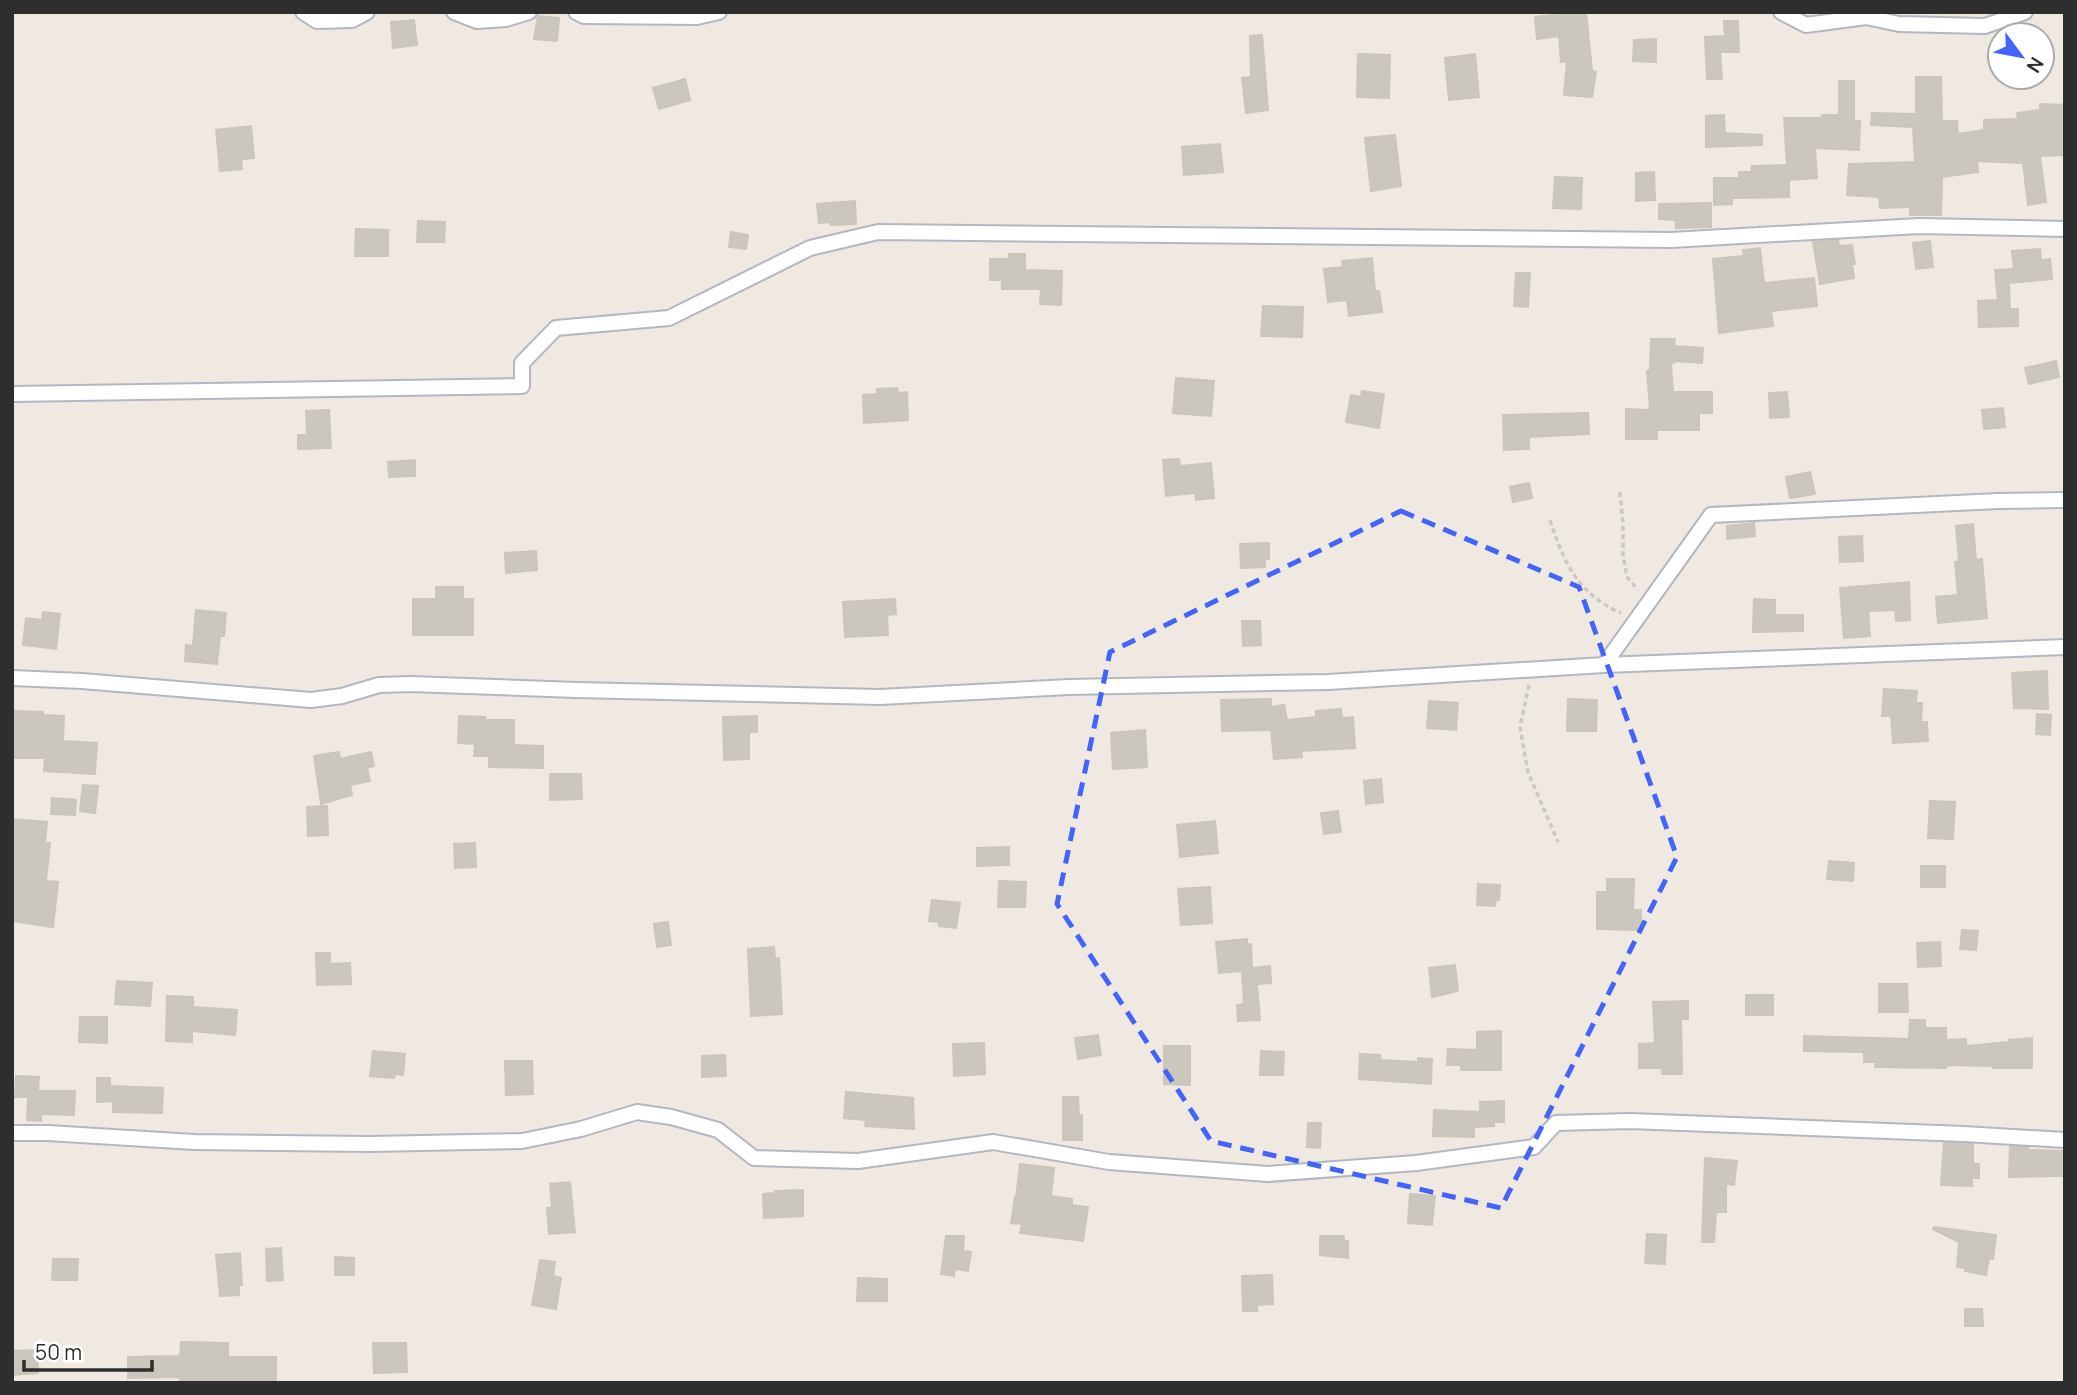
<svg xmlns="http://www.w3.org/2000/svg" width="2077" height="1395" font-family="Manrope,sans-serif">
<rect width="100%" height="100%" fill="#efe9e1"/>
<!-- building -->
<path fill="#cbc7bf" stroke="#cbc5ba" stroke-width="2" d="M1586 12 1592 71 1596 72 1592 97 1564 95 1567 61 1561 62 1559 36 1537 39 1535 17Z
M538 16 559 18 557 41 534 39Z
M414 20 417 45 393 48 391 22Z
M1724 21H1738L1739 52H1720L1722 79H1707L1705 37 1725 36Z
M1262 35 1268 110 1246 113 1242 78 1251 77 1250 36Z
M1656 39V62L1633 61 1634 40Z
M1358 54 1390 55 1389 98 1357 97Z
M1475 54 1479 97 1449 100 1445 58Z
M1916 77H1941L1942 121H1957L1958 134 1984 130V120L2018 119 2017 113 2040 110V104L2065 105V155L2040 156 2046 202 2028 205 2023 163 1977 161 1978 172 1942 177 1941 215H1910V207L1880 208 1879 197 1847 195 1849 164 1915 162 1913 127 1871 125 1872 113 1916 114Z
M685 79 690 100 659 109 653 88Z
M1839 81H1854V121H1860L1859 150 1815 148 1817 178 1789 180V197L1732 198V204L1714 205V178H1739V172H1751L1752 166 1787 165 1784 118H1821L1822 115H1839Z
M1724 115 1725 133 1762 135V145L1706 147V116Z
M251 126 254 158 241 159 242 169 220 171 216 130Z
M1395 135 1401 186 1371 191 1365 138Z
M1220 144 1223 172 1184 175 1182 147Z
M1654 172 1655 200 1636 201V173Z
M1555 177 1582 178 1581 209 1553 208Z
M855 201 856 224 831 225 830 222 819 223 817 204Z
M1711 203V227L1676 228V220L1659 219V204Z
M418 221 445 222 444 242H417Z
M356 229 388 230V256H355Z
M731 232 748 235 746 249 729 247Z
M1838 240 1839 246 1852 245 1855 264H1852L1854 278 1820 284 1813 242Z
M1930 241 1933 267 1916 269 1913 243Z
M1760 248 1764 283 1814 278 1817 306 1771 311 1773 326 1719 333 1713 259 1744 256 1743 250Z
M2040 249 2041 260 2050 259 2052 279 2009 283 2010 309H2018V326L1979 327 1978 301 1998 300 1995 270 2014 269 2012 251Z
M1009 254H1025V270L1062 271 1061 305 1040 304 1041 289H1002V280H990V259H1009Z
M1372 258 1375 291H1379L1382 312 1349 316 1347 300 1328 302 1324 269 1343 267 1342 261Z
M1516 273H1530L1528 307 1514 306Z
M1263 306 1303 307 1302 337 1261 336Z
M1651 339H1675L1674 346 1703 348 1702 363 1674 361V363H1671L1673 392H1712V413H1699V430H1657V439H1626V409L1650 410 1647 371 1650 370Z
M2056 361 2059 377 2029 384 2025 368Z
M1176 378 1214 381 1211 416 1173 413Z
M897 388 898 393 907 392 908 420 864 423 863 395 877 394V389Z
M1362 391 1384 394 1379 428 1346 422 1351 395 1361 397Z
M1787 392 1789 417 1770 418 1769 393Z
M2003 408 2005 427 1984 429 1982 410Z
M329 410 331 448 298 449V435H307L306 411Z
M1588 413 1589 434 1529 437V449L1504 450 1503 415Z
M1179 459 1180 466 1211 463 1214 498 1196 500 1195 493 1166 496 1163 460Z
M415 460V476L389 477 388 462Z
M1810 472 1815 494 1790 498 1786 477Z
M1529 483 1532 498 1513 502 1510 487Z
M1754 523 1755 536 1727 539V526Z
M1973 524 1976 560 1982 559 1987 618 1938 623 1936 597 1958 595 1955 562 1959 561 1956 526Z
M1862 536 1863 561 1840 562 1839 537Z
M1269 543V559H1265V567L1241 568 1240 544Z
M536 551 537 570 506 573 505 553Z
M1909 582 1910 620 1896 621 1895 610 1868 611 1870 636 1844 638 1840 588Z
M436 587H463V599H473V635H413V599H436Z
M895 599 896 614 887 615 888 635 845 637 843 602Z
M1754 599 1775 600V615H1803V631L1753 632Z
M196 610 226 613 224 636H220L217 664 185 661 186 645 193 646Z
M43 612 60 614 56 649 23 645 26 618 42 620Z
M1242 621H1260L1261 645 1243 646Z
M2047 671 2048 709 2014 708 2012 673Z
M1884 689 1917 691 1916 703H1922L1921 722H1927L1928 741 1893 743 1891 716H1882Z
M1271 699V707L1284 705 1287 720 1316 717V711L1341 709 1342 718 1353 717 1355 748 1301 751 1302 757 1274 759 1271 730 1222 731 1221 700Z
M1568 699 1597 700 1596 731H1567Z
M1429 701 1458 703 1456 730 1427 728Z
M12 711 43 712V715L64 716 63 741 97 743 95 774 44 771 45 758H12Z
M2037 714 2051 715 2050 735 2036 734Z
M459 716 485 717V720H514V745L543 746V768L489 767V756H474L475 744 458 743Z
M757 716V732H749V759L724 760 723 717Z
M1145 730 1147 767 1113 769 1111 733Z
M339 752 340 759 371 752 374 766 367 768 370 781 350 785 352 795 321 804 314 756Z
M550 774H581L582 799 550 800Z
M1381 779 1383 802 1366 804 1364 781Z
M83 785 98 786 95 813 80 811Z
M52 798 76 800 75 815 51 814Z
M1930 801 1955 802 1953 839 1928 838Z
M327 806 328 835 308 836 307 807Z
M1338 811 1341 832 1324 834 1321 813Z
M12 819 47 822 45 843H50L46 881 58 882 53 927 12 921Z
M1215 821 1218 853 1180 857 1177 825Z
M475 843 476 867 455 868 454 844Z
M1009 847V865L977 866V848Z
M1829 861 1854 863 1853 881 1827 879Z
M1921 866H1945V887H1921Z
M1607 879H1634L1633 910H1641V930L1597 929V892H1607Z
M999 881 1026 882 1025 907H998Z
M1478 884 1500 885 1499 900H1496L1495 906 1477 905Z
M1210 887 1212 923 1181 925 1178 889Z
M932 900 960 903 956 928 939 926V922L929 921Z
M668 922 671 945 657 947 654 924Z
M1962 930 1978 931 1976 950 1960 949Z
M1247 939V945L1251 944 1252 968 1270 966 1271 983 1257 984 1260 1020 1238 1021 1237 1005 1244 1004 1242 971 1219 973 1216 942Z
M1940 942 1941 966 1918 967 1917 943Z
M774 947 775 959 779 958 782 1014 751 1016 748 949Z
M316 953H330V964L350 963 351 984 317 985Z
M1455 965 1458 991 1432 997 1429 968Z
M117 981 152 983 150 1006 115 1004Z
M1879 984H1907L1908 1012H1879Z
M1746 995H1773V1015H1746Z
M167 996 193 997V1007L237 1010 235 1035 192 1031V1042L166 1041Z
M1688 1001V1019H1681L1682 1074H1662V1068H1639V1044L1655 1043 1653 1002Z
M80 1017H107V1043L79 1042Z
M1910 1020H1925V1028H1946V1040L1966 1039V1046L2009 1042V1040L2032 1038V1068H1993V1066L1946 1065V1068L1875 1067 1876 1062H1864V1052L1804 1051V1036L1909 1039Z
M1501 1031V1070H1461V1065H1447L1448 1049 1477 1050V1032Z
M1098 1035 1101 1055 1078 1059 1075 1038Z
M984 1043 985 1074 954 1076 953 1044Z
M1164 1046H1190V1085L1164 1084Z
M373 1051 405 1054 403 1075 395 1074 394 1078 370 1076Z
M1261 1051 1284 1052 1283 1075H1260Z
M1360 1054 1380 1055V1060L1418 1062V1058L1432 1059 1431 1084 1359 1079Z
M725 1055 726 1076 702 1077V1056Z
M505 1061H532L533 1094 506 1095Z
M16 1076 39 1077 38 1091H75L74 1115 41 1114V1121L27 1120 28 1097H15Z
M97 1078H110V1086L163 1088 162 1113 113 1112V1101L97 1102Z
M846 1092 913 1098 914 1129 865 1126 866 1120 844 1118Z
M1063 1097H1078L1079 1116 1082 1115V1140H1063Z
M1504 1101V1122H1494V1126L1474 1127V1137L1433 1136 1434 1110 1480 1112V1102Z
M1308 1123H1321L1320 1148 1307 1147Z
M1944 1143 1973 1144V1164H1979V1178H1972V1186L1941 1185Z
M2010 1146 2028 1147V1150L2065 1151V1176L2009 1177Z
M1705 1158 1737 1161 1734 1185 1726 1184V1212H1716L1714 1242H1702Z
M1020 1164 1054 1168 1051 1196 1072 1199V1205L1088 1207 1083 1241 1020 1233 1022 1224 1011 1223 1015 1197 1016 1198Z
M570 1182 575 1232 549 1234 547 1208 552 1207 550 1184Z
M803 1190V1216L764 1218 763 1194 775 1193V1191Z
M1410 1194 1435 1196 1432 1225 1408 1223Z
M1934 1227 1996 1235 1993 1259 1989 1258 1986 1275 1965 1271 1966 1268 1957 1267 1959 1242 1933 1229Z
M1647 1234 1666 1235 1665 1264 1645 1263Z
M946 1236H964L963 1251 971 1252 968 1271 955 1269 954 1276 941 1274Z
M1320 1236H1344V1241H1348V1258L1320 1255Z
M281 1248 283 1280 267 1281 266 1249Z
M240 1253 242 1285H239V1295L220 1296 216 1255Z
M335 1257 354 1258V1275H335Z
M53 1259H78L77 1280H52Z
M540 1260 555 1262 553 1276 561 1278 556 1309 532 1305Z
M1272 1275 1273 1304 1257 1305V1311H1243L1242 1276Z
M858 1278 887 1279V1301H857Z
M1965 1309H1982L1983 1326H1965Z
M181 1342 228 1343V1357H276V1383H180V1377L128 1378V1357L180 1356Z
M373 1343H406L407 1372 374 1373Z
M37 1350 38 1373 12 1375V1351Z"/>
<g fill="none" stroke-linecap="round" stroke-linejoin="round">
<defs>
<path id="minor" d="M303 12 317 21 352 20 367 12
M454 12 477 21 506 19 529 12
M576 12 584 16 697 17 719 12
M1781 12 1806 25 1866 17 1899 24 1985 26 2025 12
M12 394 522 386V363L556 328 669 318 810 248 878 232 1671 240 1919 226 2065 229
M1604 665 1711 515 1998 501 2065 500
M12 678 82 681 311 700 342 696 379 685 410 684 576 690 880 697 1069 687 1328 682 1604 665 2065 647
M12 1133H48L194 1142 370 1144 522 1141 581 1129 637 1112 671 1117 718 1130 754 1158 858 1161 993 1142 1109 1162 1268 1174 1416 1163 1534 1147 1556 1123 1630 1121 1964 1134 2065 1140"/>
</defs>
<!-- minor casing -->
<use href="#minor" stroke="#b4b7c1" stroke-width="18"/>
<!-- path -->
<path stroke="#c9c9c9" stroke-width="3.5" stroke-dasharray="5 3.5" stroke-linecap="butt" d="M1620 492 1623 524V555L1627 577 1638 590
M1550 520C1564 563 1578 594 1621 613
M1529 685 1520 727 1528 772 1558 842"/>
<!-- minor -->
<use href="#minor" stroke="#fff" stroke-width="14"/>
</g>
<!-- marked area -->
<path fill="none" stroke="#4264fb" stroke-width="5" stroke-dasharray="14 9" stroke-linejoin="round" d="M1401 511 1579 587 1677 857 1501 1208 1211 1141 1057 904 1110 652Z"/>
<!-- border -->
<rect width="2077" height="1395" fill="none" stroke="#2e2e2e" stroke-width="28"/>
<!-- north arrow -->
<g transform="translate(2021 56) rotate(122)"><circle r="33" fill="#ffffff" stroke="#ababab" stroke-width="2"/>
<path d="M0-5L12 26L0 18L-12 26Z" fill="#4264fb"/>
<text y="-10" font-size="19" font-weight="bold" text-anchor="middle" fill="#2e2e2e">N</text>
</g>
<!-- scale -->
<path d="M24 1360v10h128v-10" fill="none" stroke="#2e2e2e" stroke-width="3.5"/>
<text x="35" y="1360" font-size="21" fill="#2e2e2e" stroke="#ffffff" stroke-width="5" paint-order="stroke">50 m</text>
</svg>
